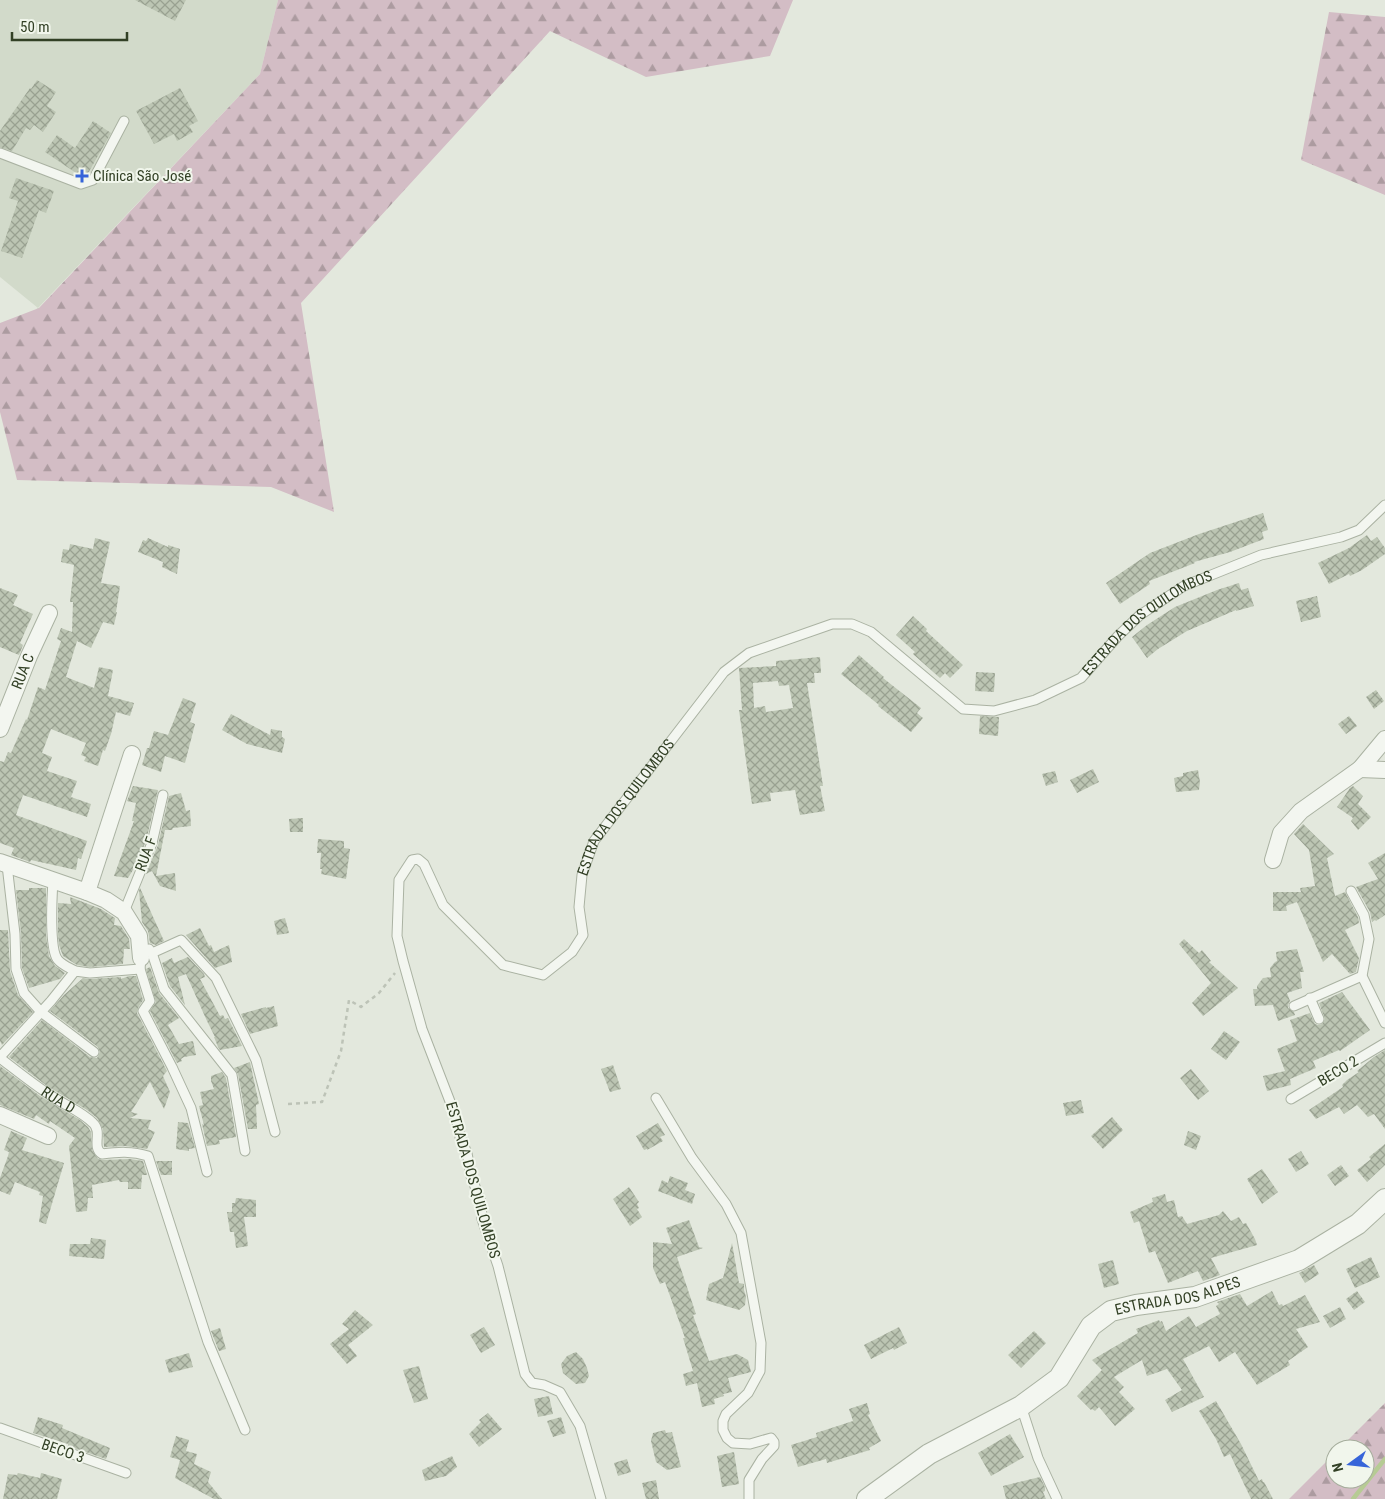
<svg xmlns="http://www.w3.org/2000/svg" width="1385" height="1499" font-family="'Roboto Condensed',sans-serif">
<defs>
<pattern id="forest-firs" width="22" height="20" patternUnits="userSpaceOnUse" patternTransform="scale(1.25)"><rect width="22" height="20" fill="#d3bdc5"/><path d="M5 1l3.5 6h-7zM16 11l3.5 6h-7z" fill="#ac9ba0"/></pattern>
<pattern id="building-cross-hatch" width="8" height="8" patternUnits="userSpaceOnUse" patternTransform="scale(1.25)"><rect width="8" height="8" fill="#bcc5b3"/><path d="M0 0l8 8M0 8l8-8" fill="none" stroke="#99a191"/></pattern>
</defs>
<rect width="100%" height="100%" fill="#e3e8dd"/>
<!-- built -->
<path fill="#d2daca" d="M0 0H278L260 74 38 308 0 277Z"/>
<!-- forest -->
<path fill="url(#forest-firs)" d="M278 0H793L770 56 646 77 550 31 301 303 334 512 271 487 17 480 0 412V323L39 308 260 74Z
M1329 12 1385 17V195L1301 160Z
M1385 1403V1499H1289L1335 1453V1479H1365V1449H1339Z"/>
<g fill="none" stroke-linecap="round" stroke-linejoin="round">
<!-- stream -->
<path stroke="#b6cb94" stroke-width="4.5" d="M1353 1499 1385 1459"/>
</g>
<!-- building -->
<path fill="url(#building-cross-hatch)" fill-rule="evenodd" d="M135 0H186L175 21Z
M37 80 56 92 47 106 56 112 43 132 34 125 30 130 26 128 12 151 0 147V131L30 88 31 89Z
M180 88 198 121 189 126 193 132 177 141 174 134 154 144 136 111Z
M93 121 111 133 87 175 82 177 45 152 57 135 75 148Z
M16 178 54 191 46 213 39 210 22 258 1 251 18 201 9 198Z
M1263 513 1268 530 1262 532 1264 539 1230 552 1194 562 1195 563 1149 581 1150 584 1120 604 1106 583 1150 553 1199 534Z
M1367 535 1371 541 1377 537 1385 548V554L1362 570 1350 576 1349 574 1329 584 1318 563 1349 548Z
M95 538 110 542 101 583 120 586 116 612H117L114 625 103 622 91 648 77 641 66 677 94 688 99 667 113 670 108 696 134 703 130 716 116 712 111 734 105 751 103 750 98 766 84 761 86 757 81 755 86 743 51 729 42 753 52 757 47 771 77 781 71 797 91 804 87 817 23 795 16 815 87 841 81 859 78 858 76 870 31 860 30 862 11 855 14 848 0 843V761L4 762 8 752 11 753 26 719 27 720 38 687 45 690 61 641 57 639 61 628 72 632 73 602H70L74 565 61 562 63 549 69 550 70 544 93 549Z
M148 538 168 547V545L180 549 177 574 162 567 163 562 138 552 143 540 146 541Z
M1239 583 1241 590 1248 588 1254 606 1236 611V610L1187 631 1158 649 1147 658 1132 637 1147 625 1175 607 1217 590Z
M0 588 18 595 13 605 33 614 20 643 23 645 19 655 0 647Z
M1317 596 1321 617 1301 622 1296 601Z
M913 616 927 629 926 631 963 665 950 678 945 673 940 678 913 654 915 652 896 635Z
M859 655 884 677 883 678 921 708 917 713 923 718 911 732 878 706 879 705 841 674Z
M820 657 821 673H814L815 683H807L823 786H820L825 811 800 815 795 790 770 793 771 801 752 804 739 710H742L739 668 776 666V661ZM778 681 779 686 789 685 793 708 766 712 765 706 754 708 753 683Z
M976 672 995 673 994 692 975 691Z
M1376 690 1384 701 1374 709 1366 697Z
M183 698 196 703 190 722 195 724 185 763 165 756 161 772 142 765 147 748H149L154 731 168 735Z
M231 714 270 735 271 729 282 731V737L285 739 282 753 247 744 222 730Z
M980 716 999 717 998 736 979 734Z
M1349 716 1357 726 1346 734 1338 724Z
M1093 769 1099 782 1077 793 1070 780Z
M1198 770 1200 782 1199 790 1176 792 1174 778 1183 776V773Z
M1055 771 1058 782 1046 786 1042 774Z
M133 786 158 790 146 841 136 865 128 878 114 876 134 821H132L136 803 127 801Z
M1353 786 1363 796 1358 804 1371 817 1358 830 1351 821 1353 818 1337 807 1350 788Z
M181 793 186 811 190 810 191 826 173 828 172 830H165L156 876 175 873 176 891 160 886 152 871 146 874 158 845 169 796Z
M303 818V832H290L289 819Z
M1303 824 1334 854 1327 858 1335 896 1345 892 1358 917 1359 923 1345 930 1359 958 1356 972 1350 974 1332 954 1323 962 1297 902 1286 906 1287 911H1273V892H1301L1300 888 1315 886 1309 850 1294 834Z
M318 839 344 841V848L350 849 346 879 321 874 322 869H320L321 853H317Z
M1385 853V915L1376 921 1375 920 1372 922 1370 912 1356 887 1378 879 1368 863Z
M29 888H46V935L49 956 55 966 65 973 60 979 29 988 22 968 21 933 16 890H29Z
M140 888 164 941 156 945 150 943 148 931 142 922 139 891Z
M70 897 101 909 115 918 114 925 121 926 129 939 130 949H124L123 964 90 967 77 965 63 956 59 945 58 934V903L71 904Z
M285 918 289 933 277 935 274 921Z
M200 928 209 946 211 945 214 952 229 945 232 962 215 968 186 935Z
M0 930H8L10 971 18 995 33 1012 2 1045 0 1041Z
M1184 939 1199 953 1202 950 1211 961 1209 962 1238 988 1203 1016 1192 1003 1211 983 1179 944Z
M1297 949 1304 972H1300L1302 988 1287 993 1290 1001 1288 1005V1008L1294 1012 1295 1015 1278 1021 1273 1005 1255 1006 1253 989H1257V986L1263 978 1271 977 1270 968 1275 962 1277 961 1276 952Z
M188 957 204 974 205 977 200 979 220 1016 223 1015 225 1019 228 1018 242 1046 220 1050 218 1047 214 1037H215L207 1021 186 974 178 977 185 1005 170 986 162 963 172 958 174 963Z
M150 967 159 993 179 1018 168 1025 179 1044 193 1041 196 1055 184 1057 181 1059 182 1061 177 1063 150 1011 156 1002 146 969Z
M129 976H136L143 1000 138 1008 137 1013 167 1071 163 1076 170 1092 164 1109 150 1082 131 1112 138 1114 130 1118 151 1120 148 1129 155 1132 147 1149 125 1146 104 1147 103 1129 97 1118 87 1110 47 1086 9 1057 42 1020 90 1057 97 1058 100 1052 98 1047 50 1011 64 995 83 978 90 979 121 977V979Z
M1342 992 1370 1030 1340 1051 1339 1050 1313 1061 1316 1068 1290 1079 1291 1085 1267 1091 1263 1076 1285 1071 1277 1049 1297 1041 1290 1020 1310 1013 1315 1024 1318 1025 1322 1024 1325 1019 1319 1003Z
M274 1006 278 1026 250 1034 241 1014 266 1007V1008Z
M1224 1031 1240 1042 1226 1060 1211 1049Z
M1385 1050V1129L1374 1114 1368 1117 1357 1105 1344 1114 1339 1107 1316 1119 1309 1110 1343 1087 1342 1085 1347 1080 1359 1072 1357 1071 1374 1057Z
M250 1062 259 1104 256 1105 257 1129H248L238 1074 234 1068Z
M613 1065 621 1089 610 1092 601 1069Z
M0 1066 40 1096 80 1120 88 1127 91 1132 92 1150 98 1159 102 1160 130 1159 143 1161 147 1175H142L141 1189H128V1182H120L119 1180 92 1185 93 1198H88L87 1211 76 1212 69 1146 75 1138 50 1121 49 1124 36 1115 34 1119 0 1105Z
M1191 1069 1209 1091 1198 1100 1180 1078Z
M222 1072 226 1078 236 1137 219 1140 220 1144 207 1146 202 1124 204 1125 199 1106 203 1105 200 1092 214 1089 211 1081V1076Z
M1081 1100 1084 1113 1066 1116 1063 1103Z
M1112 1117 1123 1130 1103 1149 1091 1136Z
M178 1122 188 1123 195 1148 189 1149V1151L176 1149Z
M658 1123 665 1135 660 1137 663 1141 647 1150V1149L644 1150 636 1136Z
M11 1131 27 1138 22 1150 64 1163 46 1224 39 1222 43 1196 39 1195 40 1192 15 1182 10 1195 0 1191V1178L8 1156 9 1152 4 1150Z
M1188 1131 1201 1136 1196 1150 1184 1145Z
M1385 1144V1165L1367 1182 1357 1170 1371 1159 1369 1157Z
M1301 1151 1309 1164 1296 1172 1288 1159Z
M156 1161H172V1175H161Z
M1341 1165 1349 1176 1335 1186 1327 1175Z
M1262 1169 1278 1192 1262 1204 1247 1179Z
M670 1176 688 1183 685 1190 695 1194 692 1204 658 1191 662 1180 668 1183Z
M629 1187 639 1202 637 1204 639 1208 637 1209 642 1217 630 1226 613 1199Z
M1165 1194 1167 1202 1174 1200 1178 1217 1182 1216 1187 1224 1219 1215 1223 1211 1231 1221 1239 1217 1243 1224 1246 1223 1255 1239 1257 1245 1211 1258 1220 1275 1203 1281 1198 1271 1168 1283 1155 1251 1149 1253 1139 1221 1134 1223 1130 1212 1153 1202 1152 1198Z
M236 1198 256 1200V1217H244L248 1246 236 1248 234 1232H230L227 1212H232V1203H235Z
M689 1220 699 1247 703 1248 677 1257 696 1314 693 1315 709 1361 737 1354 748 1360 751 1372 728 1378 732 1392 723 1394 724 1396 714 1399 715 1404 702 1407 697 1383 686 1386 683 1374 693 1371 683 1338H685L665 1282 660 1284 653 1268V1242L672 1244 666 1228Z
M91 1238 106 1240 104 1259 69 1256 70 1244H90Z
M732 1243 739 1283 744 1284V1290L746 1297 745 1305 739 1310 706 1300 709 1284 723 1278Z
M1371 1257 1380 1277 1355 1288 1346 1269Z
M1113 1260 1119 1284 1104 1288 1098 1264Z
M1314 1265 1319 1274 1305 1283 1299 1273Z
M1272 1291 1279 1305 1282 1304 1283 1306 1305 1295 1320 1322 1296 1329 1308 1347 1288 1361 1290 1365 1257 1385 1235 1352 1219 1362 1209 1346 1183 1359 1204 1397 1172 1412 1165 1400 1182 1390 1167 1369 1147 1376 1142 1360 1114 1377 1124 1387 1119 1392 1135 1409 1115 1426 1099 1407 1095 1411 1092 1409 1091 1410 1077 1396 1102 1370 1092 1360 1138 1333 1136 1329 1159 1320 1160 1322 1162 1321 1166 1331 1189 1316 1196 1327 1220 1314 1216 1306 1219 1304 1217 1302 1240 1294 1247 1306Z
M1357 1291 1365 1302 1354 1310 1346 1299Z
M1340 1307 1346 1319 1330 1328 1323 1316Z
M355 1310 373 1325 348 1345 357 1356 347 1364 330 1344 349 1329 342 1324Z
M484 1327 495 1345 481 1353 470 1335Z
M899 1327 907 1343 894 1350 893 1348 871 1359 864 1345Z
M220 1328 226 1349 219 1351 211 1331Z
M1034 1331 1046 1343 1021 1368 1008 1355Z
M576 1352 583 1359 587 1368 589 1376 585 1383 576 1384 563 1373 561 1364 567 1356Z
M189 1353 193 1367 169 1373 165 1360Z
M419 1366 428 1399 414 1403 403 1370Z
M549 1396 553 1414 538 1417 534 1399Z
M1216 1401 1241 1444 1259 1481 1262 1479 1263 1482H1264L1273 1499H1251L1230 1454 1224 1457 1216 1439 1199 1411Z
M867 1403 870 1414 868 1415 881 1441 869 1448 870 1450 827 1463 826 1459 798 1467 791 1445 817 1437 816 1433 853 1421 849 1409Z
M488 1413 502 1429 479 1447 469 1434 481 1422 479 1420Z
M38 1417 63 1425 62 1428 110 1448 106 1459 68 1446V1444L33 1433Z
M561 1417 566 1433 553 1437 547 1421Z
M665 1430 666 1433 672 1432 681 1467 667 1470 656 1462 651 1441 653 1433Z
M1010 1434 1024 1457 991 1476 978 1453Z
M176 1436 189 1440 186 1451 197 1454 194 1464 211 1472 208 1482 222 1499H214L175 1478 180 1460 170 1457Z
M734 1452 739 1484 722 1487 717 1456Z
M452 1456 457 1467 446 1476 425 1481 422 1470Z
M627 1459 631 1472 618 1476 614 1463Z
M18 1473 40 1478 41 1473 62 1479 57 1499H3L8 1474 17 1475Z
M1040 1477 1045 1487V1491L1043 1492 1046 1499H1006L1003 1486Z
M656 1480 659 1499H646L642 1483Z"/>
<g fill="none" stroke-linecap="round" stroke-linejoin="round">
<defs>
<g id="service">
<path d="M0 153 81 184 93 180 124 121"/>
<path d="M7 865 15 934 16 969 24 993 41 1012 94 1052"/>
<path d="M53 881C52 896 49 950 58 960 62 965 70 968 75 971"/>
<path d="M1351 891 1364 915 1369 939 1362 976 1385 1023"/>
<path d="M124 912 152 843 163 795"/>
<path d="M149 949 152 953 164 989 232 1075 245 1151"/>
<path d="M152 953 181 940 216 978 256 1060 275 1132"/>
<path d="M141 958 140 969 150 1001 143 1011 172 1067 191 1108 207 1172"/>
<path d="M1310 998 1319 1019"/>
<path d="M1294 1006 1362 976"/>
<path d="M0 1057 51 1001 75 971 90 973 140 969"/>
<path id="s1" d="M0 1058C17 1071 33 1084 50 1095 64 1105 81 1111 93 1123 103 1132 91 1147 102 1154 118 1152 132 1151 148 1156L208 1342 245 1430"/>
<path d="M656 1098 692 1158 726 1204 741 1233 761 1343 760 1371 748 1393 726 1414 723 1421V1430L727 1438 733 1443 750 1444 771 1438 774 1442V1446L762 1459 749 1480V1499"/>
<path d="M1291 1099 1385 1043"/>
<path d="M1021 1406 1038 1458 1057 1499"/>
<path d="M0 1428 126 1473"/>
<path id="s2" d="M601 1499 580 1426 560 1392 544 1385 532 1383 525 1374 498 1266 482 1219 481 1202 471 1176 467 1153 460 1137 456 1117 422 1029 403 961 397 936 399 880 412 860 418 859 424 864 443 905 503 965 543 975 572 952 583 935 579 907 582 875 594 841 724 672 749 653 832 624H852L871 632 963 709 994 711 1035 700 1081 678 1118 636 1140 615 1184 586 1261 555 1341 537 1359 530 1385 505"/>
</g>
<g id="minor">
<path id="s3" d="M0 729 29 656 49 613"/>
<path d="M1360 769 1385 770"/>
<path d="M1273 860 1281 833 1301 811 1360 769 1385 739"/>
<path d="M0 862 87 892 106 900 124 912 139 936 141 958"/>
<path d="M87 892 132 754"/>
<path d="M0 1115 48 1136"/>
</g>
<g id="tertiary">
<path id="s4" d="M867 1499 929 1454 1021 1406 1059 1378 1091 1326 1111 1311 1136 1305 1195 1297 1299 1260 1358 1224 1385 1199"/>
</g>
</defs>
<!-- service casing -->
<use href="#service" stroke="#aab2a2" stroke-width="11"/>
<!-- minor casing -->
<use href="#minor" stroke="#aab2a2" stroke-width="18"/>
<!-- tertiary casing -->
<use href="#tertiary" stroke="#aab2a2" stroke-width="22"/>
<!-- path -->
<path stroke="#bdc3b7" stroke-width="2.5" stroke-dasharray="4 4" stroke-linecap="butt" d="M288 1104 322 1102 341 1051 349 1000 361 1007 379 993 395 973"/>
<!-- service -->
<use href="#service" stroke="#f3f6f0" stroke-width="9"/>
<!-- minor -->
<use href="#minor" stroke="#f3f6f0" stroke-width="16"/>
<!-- tertiary -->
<use href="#tertiary" stroke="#f3f6f0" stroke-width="20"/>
</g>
<!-- markers -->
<path fill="#3664d9" stroke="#f1f6ec" stroke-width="2" d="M79.5 168.5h5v5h5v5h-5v5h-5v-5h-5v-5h5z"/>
<g text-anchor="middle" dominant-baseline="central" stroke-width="4" stroke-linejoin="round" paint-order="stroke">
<!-- poi labels -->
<g font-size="15" fill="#324025" stroke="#f1f6ec" text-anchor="start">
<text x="93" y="176">Clínica São José</text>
</g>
<!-- street labels -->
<g font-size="15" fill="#324025" stroke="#f1f6ec">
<text stroke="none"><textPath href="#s2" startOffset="1738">ESTRADA DOS QUILOMBOS</textPath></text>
<text stroke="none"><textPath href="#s3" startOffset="62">RUA C</textPath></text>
<text stroke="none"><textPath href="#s2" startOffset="1078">ESTRADA DOS QUILOMBOS</textPath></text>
<text transform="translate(146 854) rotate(-70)">RUA F</text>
<text transform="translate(1338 1071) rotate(-31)">BECO 2</text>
<text stroke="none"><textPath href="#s1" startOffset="72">RUA D</textPath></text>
<text transform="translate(473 1180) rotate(74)">ESTRADA DOS QUILOMBOS</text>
<text stroke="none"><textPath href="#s4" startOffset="382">ESTRADA DOS ALPES</textPath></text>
<text transform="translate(63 1451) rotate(19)">BECO 3</text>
</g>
</g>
<!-- north arrow -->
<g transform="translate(1350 1464) rotate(255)"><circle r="24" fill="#f1f6ec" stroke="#a5ad9c"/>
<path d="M0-4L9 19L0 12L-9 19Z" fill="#3664d9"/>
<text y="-8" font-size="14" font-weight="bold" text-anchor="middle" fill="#324025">N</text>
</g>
<!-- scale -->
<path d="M12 32v8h115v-8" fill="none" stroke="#324025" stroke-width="2.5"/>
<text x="20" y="32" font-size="15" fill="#324025" stroke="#f1f6ec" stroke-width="4" paint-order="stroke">50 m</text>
</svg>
